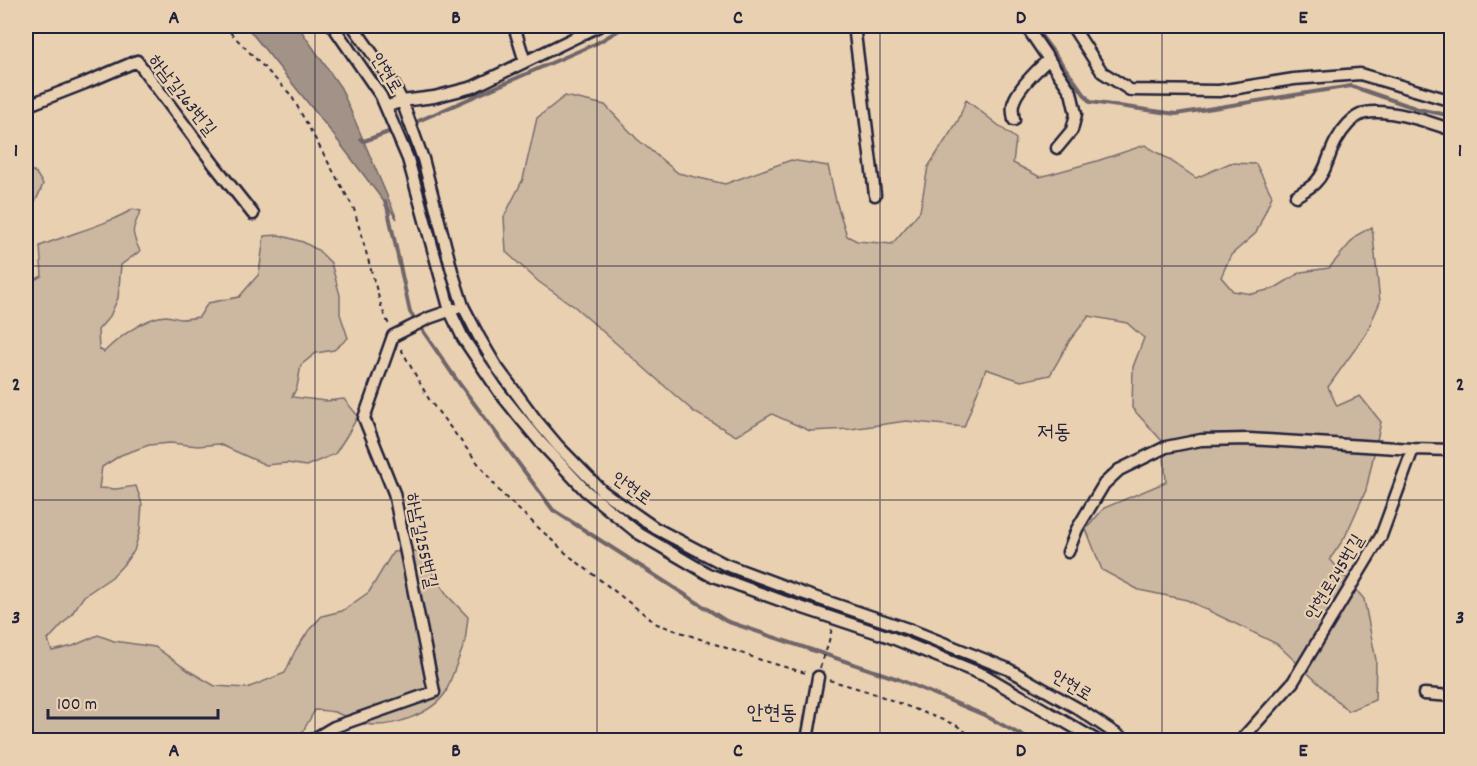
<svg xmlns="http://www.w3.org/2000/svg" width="1477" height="766" font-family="Dekko,'Poor Story',sans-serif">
<rect width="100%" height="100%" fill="#e9d0b1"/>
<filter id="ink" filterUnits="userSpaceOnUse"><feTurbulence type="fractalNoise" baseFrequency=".0167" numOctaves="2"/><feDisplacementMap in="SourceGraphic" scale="12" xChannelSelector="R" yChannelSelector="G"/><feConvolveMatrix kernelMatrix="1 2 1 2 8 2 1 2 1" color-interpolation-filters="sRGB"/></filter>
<g filter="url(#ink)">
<!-- green -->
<path fill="#ccb7a0" stroke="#776c6e" stroke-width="1.5" d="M565 96 605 105 637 139 678 173 725 184 791 160 828 166 836 201 847 236 857 241 892 244 920 211 928 167 958 121 966 100 1016 139 1013 163 1040 177 1097 161 1145 145 1168 159 1196 178 1230 163 1256 164 1272 196 1256 233 1231 255 1221 277 1233 291 1252 294 1275 288 1301 272 1329 268 1357 235 1372 227 1380 302 1366 334 1328 387 1337 406 1360 396 1381 422 1366 490 1345 537 1330 559 1364 599 1376 660 1375 700 1348 711 1277 644 1187 600 1139 590 1102 570 1086 529 1104 508 1166 482 1163 442 1132 408 1133 367 1144 338 1127 323 1089 316 1070 340 1050 375 1021 381 986 369 964 427 906 421 851 429 810 431 772 414 736 436 694 412 575 307 539 282 506 252 504 217 523 179 537 118Z
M26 167 36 173 43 184C39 194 36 204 26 210Z
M133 209 141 211C131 230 131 233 140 251L121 265 118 298 110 316 98 330 99 349 104 352C118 338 145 317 166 316 170 316 175 318 180 319 186 319 193 318 199 317L208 303 239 297 259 274 264 236 279 235 303 242 318 250 331 263 340 295V314L348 338 334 350 316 353 301 365 297 387 292 397 326 401 344 399 358 416 346 437 335 454 306 466 287 463 266 465 219 444 198 446 170 443 149 445 121 455 102 467 99 488 116 489 136 486 142 504 140 530 134 551 124 564 112 577 84 596 71 615 48 640 52 651 73 646 98 635 114 641 155 647 189 671 215 686 247 688 285 673 295 651 309 630 322 616 342 611 369 592 393 552 418 551 448 596 468 617 465 642 446 692C432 714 390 729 365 724 354 722 344 715 334 712 328 711 321 710 315 710L298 740H26V280L30 282 42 276 40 246C71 233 104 226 133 209Z"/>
<!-- water -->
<path fill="#a29287" stroke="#6f6569" stroke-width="1.5" d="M246 26H298L341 88 397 219 329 129Z"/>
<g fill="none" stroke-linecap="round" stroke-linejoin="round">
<!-- stream -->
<path stroke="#6f6569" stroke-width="4" d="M1034 26 1090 102 1176 114 1351 86 1418 109 1452 116
M361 139 364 141 416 122 597 43 626 26
M385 202 387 206 410 312 456 379 553 510 726 621 898 679 984 715 1030 740"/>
<defs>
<path id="minor" d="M333 26 381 96 408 159 450 311 463 338 500 393 521 419 542 444 586 491 638 533 708 574 782 601 890 637 986 676 1096 740
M353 26 393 83 402 101 423 159 452 271 463 306 479 337 496 366 536 420 558 446 602 491 655 528 724 564 802 593 908 629 1008 669 1077 708 1125 740
M514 26 525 62
M854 26 875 195
M1026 26 1071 92 1076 114 1072 130 1057 148
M1072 26 1102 72 1130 90 1219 91 1294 79 1360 74 1452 101
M26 106 85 83 137 61 215 166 253 214
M386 107 402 101 434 97 473 87 599 26
M1014 120C1013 115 1012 109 1013 105 1015 91 1038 69 1049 59
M1296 196C1302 192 1310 188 1315 183 1327 171 1328 155 1336 141 1342 130 1353 116 1365 113 1388 108 1430 122 1452 130
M1068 552 1077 529 1104 484 1119 470 1166 447 1201 440 1249 439 1413 449
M1424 694 1452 696
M312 740 334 727 434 692 394 493 364 418 393 336 429 318 455 309
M807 740 818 677
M1241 740 1293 682 1381 536 1413 449 1452 450"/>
</defs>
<!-- minor casing -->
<use href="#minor" stroke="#22223b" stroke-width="15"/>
<!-- path -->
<path stroke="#22223b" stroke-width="2" stroke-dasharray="4.5 4.5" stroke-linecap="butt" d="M224 26 291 95 354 209 382 309 389 325
M401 349 430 401 501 493 568 555 657 624 761 660 809 674
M820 668 828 645 832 628
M829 680 870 692 956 725 977 740"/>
<!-- minor -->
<use href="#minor" stroke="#e9d0b1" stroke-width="10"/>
</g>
</g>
<!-- grid -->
<path fill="none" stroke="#22223b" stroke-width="1.5" stroke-opacity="0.55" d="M315 26V740M597 26V740M880 26V740M1162 26V740M26 266H1452M26 500H1452"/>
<g text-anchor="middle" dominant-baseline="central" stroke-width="4.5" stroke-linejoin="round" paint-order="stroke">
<!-- street labels -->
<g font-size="18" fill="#22223b" stroke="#e9d0b1">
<text transform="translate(385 74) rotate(59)">안현로</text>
<text transform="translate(181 96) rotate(52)">하남길263번길</text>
<text transform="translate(631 490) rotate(36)">안현로</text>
<text transform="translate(420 541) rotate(78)">하남길255번길</text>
<text transform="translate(1336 578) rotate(-59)">안현로245번길</text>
<text transform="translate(1071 687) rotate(31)">안현로</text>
</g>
<!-- quarter labels -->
<g font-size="21" fill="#22223b" stroke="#e9d0b1">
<text x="1054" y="434">저동</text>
<text x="772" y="715">안현동</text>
</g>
</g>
<!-- margin -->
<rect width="1477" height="766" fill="none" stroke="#e9d0b1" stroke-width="66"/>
<!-- scale -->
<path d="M48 709v9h170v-9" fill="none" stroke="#22223b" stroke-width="3"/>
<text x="57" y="709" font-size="18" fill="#22223b" stroke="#e9d0b1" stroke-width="4.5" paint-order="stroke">100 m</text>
<rect x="33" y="33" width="1411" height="700" fill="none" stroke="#22223b" stroke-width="2"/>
<g font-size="20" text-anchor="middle" font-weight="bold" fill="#22223b">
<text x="174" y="23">A</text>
<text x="456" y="23">B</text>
<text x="738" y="23">C</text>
<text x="1021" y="23">D</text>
<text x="1303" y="23">E</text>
<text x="16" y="156">1</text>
<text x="1460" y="156">1</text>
<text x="16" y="390">2</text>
<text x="1460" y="390">2</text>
<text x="16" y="623">3</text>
<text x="1460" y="623">3</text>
<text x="174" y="756">A</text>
<text x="456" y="756">B</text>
<text x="738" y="756">C</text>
<text x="1021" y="756">D</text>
<text x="1303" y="756">E</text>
</g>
</svg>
